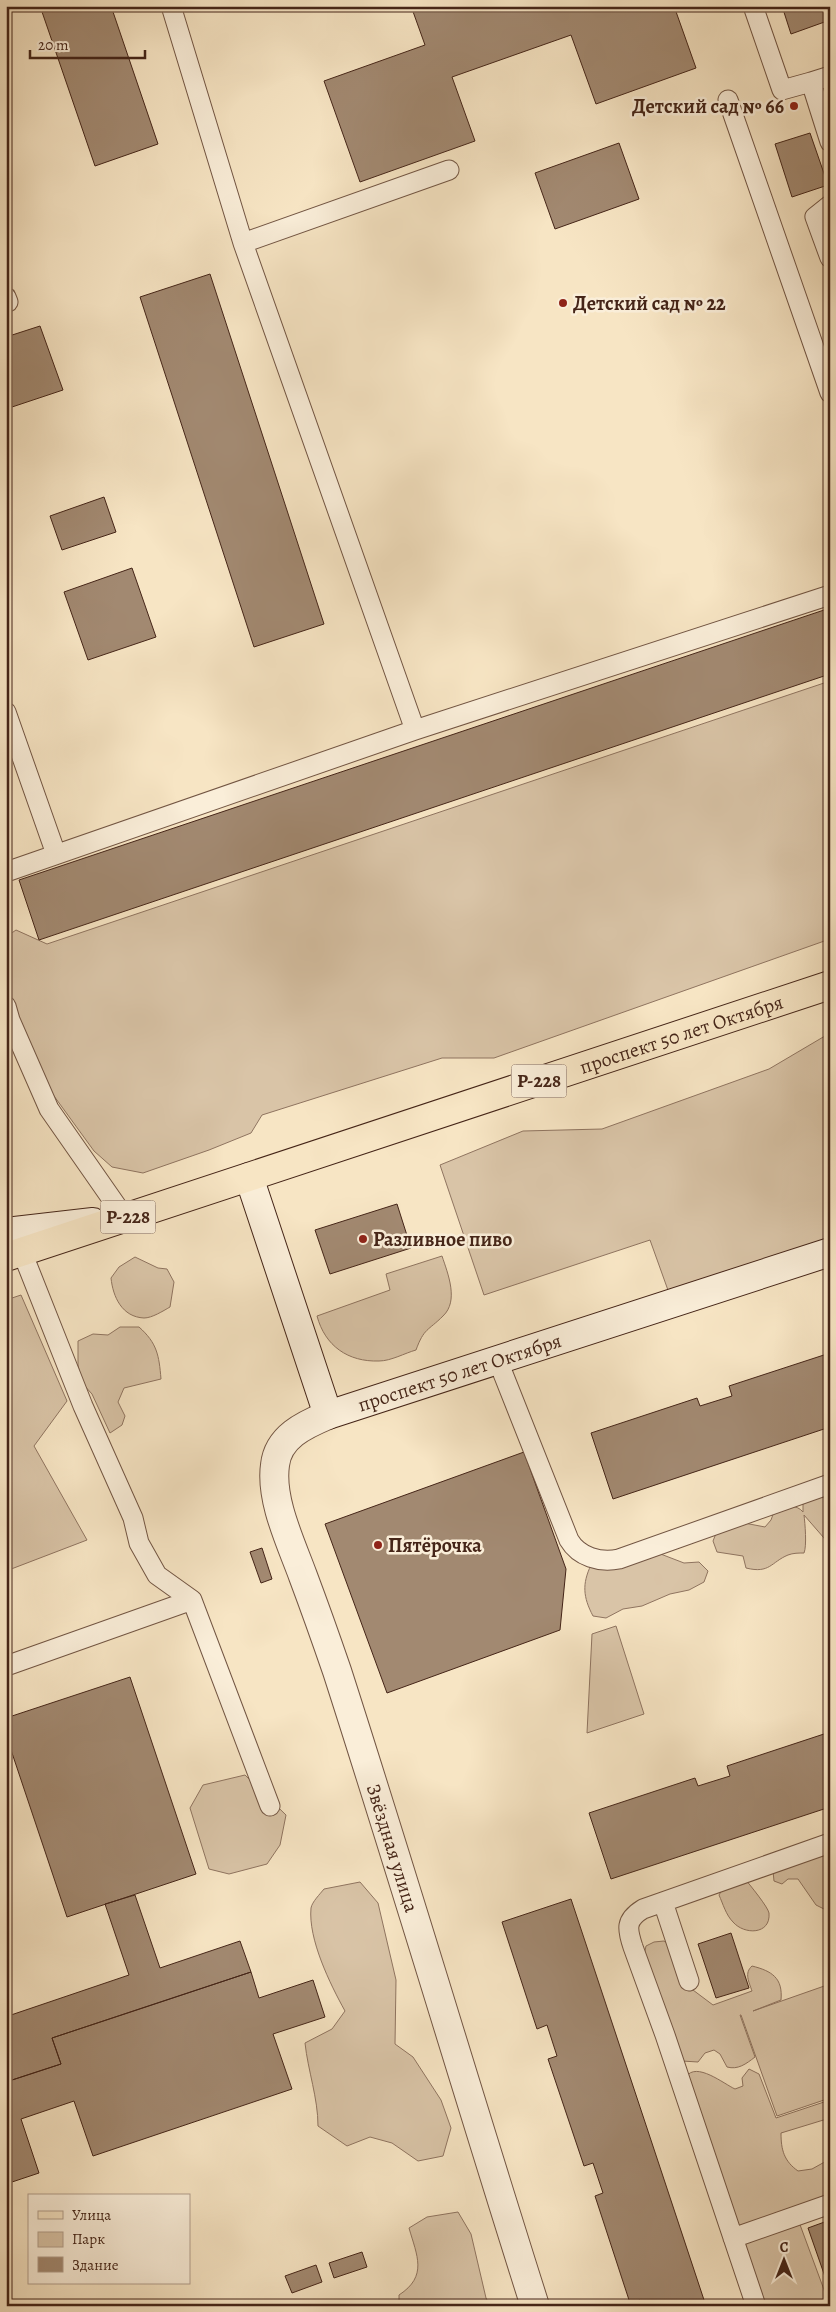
<svg xmlns="http://www.w3.org/2000/svg" width="836" height="2312" font-family="Alegreya,serif">
<rect width="100%" height="100%" fill="#f7e5c4"/>
<filter id="stains"><feTurbulence type="fractalNoise" baseFrequency=".004" numOctaves="4"/><feColorMatrix values="0 0 0 0 .2 0 0 0 0 .09 0 0 0 0 .02 0 0 0 .5 -.17"/></filter>
<radialGradient id="worn" r=".72"><stop offset=".6" stop-color="#630" stop-opacity="0"/><stop offset="1" stop-color="#630" stop-opacity=".3"/></radialGradient>
<!-- green -->
<path fill="#d9c4a7" stroke="#8f7460" d="M830 681V939L494 1058H442L262 1115 251 1133 209 1150 143 1173 112 1167 94 1151 54 1096 26 1050 6 993V937L16 930 47 944Z
M830 1033V1239L669 1293 650 1240 484 1295 440 1165 523 1131 602 1129 769 1069Z
M442 1256C448 1274 459 1301 443 1316 428 1331 424 1328 416 1350 405 1353 391 1361 379 1361 348 1362 325 1346 317 1316L390 1290 386 1274Z
M135 1257 158 1268 167 1269 174 1282 170 1307C163 1311 152 1318 144 1318 122 1317 113 1297 111 1278L119 1267Z
M21 1295 67 1401 34 1446 87 1540 6 1571V1300Z
M120 1327H139C157 1343 159 1355 161 1379L124 1388 118 1402 125 1416 122 1425 110 1433 92 1394 82 1383 78 1365V1341L93 1334 108 1335Z
M830 1488V1548L824 1538 804 1515C805 1523 807 1546 804 1553 799 1553 793 1553 788 1555 771 1562 770 1574 746 1568L743 1556 717 1552 713 1541 717 1531 739 1522 765 1527 771 1520 775 1509C783 1505 797 1504 803 1512V1499Z
M658 1553 684 1563 699 1562 708 1571 704 1582 689 1590 670 1594 642 1606 623 1609 606 1618 593 1616C583 1597 582 1584 591 1565Z
M616 1626 644 1714 587 1733 592 1634Z
M245 1775 286 1815 280 1845 267 1864 229 1874 209 1869 190 1808 203 1785Z
M830 1846V1912L816 1905 798 1879H788L782 1884 774 1881 773 1871Z
M745 1879C750 1885 768 1907 769 1913 771 1935 744 1935 733 1922 726 1915 723 1904 719 1895L725 1885Z
M360 1882 378 1903 396 1980 395 2044 413 2057 441 2100 451 2128 443 2156 418 2161 392 2143 370 2137 347 2146 318 2126C318 2098 308 2071 305 2043L332 2029 345 2011C330 1984 308 1939 311 1908 312 1902 320 1894 324 1889Z
M664 1941 667 1943 689 1987 713 2005 752 1991C749 1982 744 1973 752 1966 772 1971 783 1978 781 2000L753 2011 830 1984V2098L777 2116 741 2015H740L755 2057C746 2064 738 2070 727 2067L720 2054 714 2050 705 2053 698 2062 682 2061 644 1955 646 1946 654 1942Z
M749 2069 759 2074 776 2118 830 2100V2118L781 2133C781 2150 784 2161 798 2171L812 2169 830 2159V2199L737 2231 686 2077C696 2061 724 2084 735 2089L743 2086 742 2078Z
M458 2212 471 2234 486 2298 490 2306H399V2295C428 2276 417 2256 409 2228L427 2217Z
M799 2222 830 2306H762L740 2242Z"/>
<!-- building -->
<path fill="#a28971" stroke="#452518" d="M40 6H111L158 144 95 166Z
M411 6H674L696 68 596 104 571 35 452 77 475 141 360 182 324 81 425 45Z
M782 6H830V20L791 34Z
M810 133 828 185 792 197 775 144Z
M619 143 639 199 555 229 535 173Z
M210 274 324 624 254 647 140 297Z
M40 326 63 390 6 409V337Z
M104 497 116 532 62 550 50 516Z
M132 568 156 637 88 660 64 592Z
M830 608V674L39 940 19 880Z
M397 1204 411 1248 330 1274 315 1230Z
M830 1353V1427L613 1499 591 1433 697 1398 700 1406 732 1396 729 1386Z
M524 1452 566 1569 560 1630 387 1693 325 1524Z
M262 1548 272 1579 261 1583 250 1552Z
M130 1677 196 1874 67 1917 6 1735V1718Z
M830 1732V1807L611 1879 589 1813 695 1778 698 1786 730 1776 727 1766Z
M135 1895 160 1968 240 1941 251 1972 52 2038 61 2064 9 2081 6 2074V2002L11 2015 129 1975 105 1904Z
M571 1899 706 2306H642L640 2300 630 2303 595 2196 603 2193 593 2163 584 2166 548 2059 557 2056 547 2025 537 2029 502 1922Z
M731 1933 749 1988 716 1998 698 1944Z
M251 1972 259 1998 313 1980 325 2017 273 2034 292 2089 93 2156 74 2101 21 2119 39 2173 6 2184V2074L9 2081 61 2064 52 2038Z
M830 2220V2291L808 2228Z
M362 2252 367 2267 334 2278 329 2263Z
M316 2265 322 2282 292 2293 285 2276Z"/>
<g fill="none" stroke-linecap="round" stroke-linejoin="round">
<defs>
<path id="lane" d="M171 6 243 243 415 730
M753 6 782 90 811 82 830 142
M811 82 830 76
M728 100 830 393
M830 205 815 217 830 258
M243 243 449 170
M6 297 8 302H6
M6 712 56 854
M6 872 415 730 830 595
M6 1006 10 1020 49 1109 125 1218
M22 1252 83 1406 133 1518 139 1543 157 1575 192 1600 270 1806
M498 1361 569 1540C579 1557 600 1563 619 1559L830 1484
M6 1666 192 1600
M663 1902 689 1981
M733 2238 830 2204
M756 2306 665 2035 633 1947C627 1929 625 1920 643 1909L830 1843"/>
<g id="street">
<path id="s1" d="M328 1415C304 1425 278 1437 275 1465 270 1500 291 1543 303 1576 315 1608 326 1639 337 1671 405 1882 468 2095 535 2306"/>
</g>
<g id="secondary">
<path id="s2" d="M249 1177 328 1415 830 1252"/>
<path d="M6 1232 93 1222"/>
</g>
<g id="primary">
<path id="s3" d="M6 1257 830 985"/>
</g>
</defs>
<!-- lane casing -->
<use href="#lane" stroke="#725543" stroke-width="21"/>
<!-- street casing -->
<use href="#street" stroke="#725543" stroke-width="30"/>
<!-- secondary casing -->
<use href="#secondary" stroke="#452518" stroke-width="30"/>
<!-- primary casing -->
<use href="#primary" stroke="#452518" stroke-width="30"/>
<!-- lane -->
<use href="#lane" stroke="#faeed9" stroke-width="19"/>
<!-- street -->
<use href="#street" stroke="#faeed9" stroke-width="28"/>
<!-- secondary -->
<use href="#secondary" stroke="#faeed9" stroke-width="28"/>
<!-- primary -->
<use href="#primary" stroke="#f7e5c4" stroke-width="28"/>
</g>
<!-- markers -->
<g fill="#8f2418" stroke="#faeed9" stroke-width="2">
<circle cx="794" cy="106" r="5"/>
<circle cx="563" cy="303" r="5"/>
<circle cx="363" cy="1239" r="5"/>
<circle cx="378" cy="1545" r="5"/>
</g>
<g text-anchor="middle" dominant-baseline="central" stroke-width="5" stroke-linejoin="round" paint-order="stroke">
<!-- shield labels -->
<g fill="#faeed9" stroke="#7b6152" stroke-width="1">
<rect x="511.5" y="1064.5" width="55" height="33" rx="4"/>
<rect x="100.5" y="1200.5" width="55" height="33" rx="4"/>
</g>
<g font-size="19" font-weight="bold" fill="#452518">
<text x="539" y="1081">Р-228</text>
<text x="128" y="1217">Р-228</text>
</g>
<!-- poi labels -->
<g font-size="20" font-weight="bold" fill="#452518" stroke="#faeed9" text-anchor="start">
<text x="784" y="106" text-anchor="end">Детский сад № 66</text>
<text x="573" y="303">Детский сад № 22</text>
<text x="373" y="1239">Разливное пиво</text>
<text x="388" y="1545">Пятёрочка</text>
</g>
<!-- street labels -->
<g font-size="20" fill="#452518" stroke="#faeed9">
<text stroke="none"><textPath href="#s3" startOffset="711">проспект 50 лет Октября</textPath></text>
<text stroke="none"><textPath href="#s2" startOffset="389">проспект 50 лет Октября</textPath></text>
<text stroke="none"><textPath href="#s1" startOffset="479">Звёздная улица</textPath></text>
</g>
</g>
<!-- margin -->
<rect width="836" height="2312" fill="none" stroke="#f7e5c4" stroke-width="25"/>
<rect x="8" y="8" width="821" height="2297" fill="none" stroke="#452518" stroke-width="2.5"/>
<rect x="12" y="12" width="811" height="2287" fill="none" stroke="#452518"/>
<!-- legend -->
<rect x="28" y="2194" width="162" height="90" fill="#faeed9" stroke="#b29e8c"/>
<rect x="38" y="2211" width="25" height="8" fill="#f7e5c4" stroke="#b29e8c"/>
<text x="72" y="2220" font-size="15" fill="#452518">Улица</text>
<rect x="38" y="2232" width="25" height="15" fill="#d9c4a7" stroke="#b29e8c"/>
<text x="72" y="2244" font-size="15" fill="#452518">Парк</text>
<rect x="38" y="2257" width="25" height="15" fill="#a28971" stroke="#b29e8c"/>
<text x="72" y="2270" font-size="15" fill="#452518">Здание</text>
<!-- north arrow -->
<g transform="translate(784 2260)" stroke="#faeed9" stroke-width="4" paint-order="stroke">
<path d="M0-4L9 19L0 12L-9 19Z" fill="#452518"/>
<text y="-8" font-size="14" font-weight="bold" text-anchor="middle" fill="#452518">С</text>
</g>
<!-- scale -->
<path d="M30 50v8h115v-8" fill="none" stroke="#452518" stroke-width="2.5"/>
<text x="38" y="50" font-size="15" fill="#452518" stroke="#faeed9" stroke-width="4" paint-order="stroke">20 m</text>
<rect width="100%" height="100%" filter="url(#stains)"/>
<rect width="100%" height="100%" fill="url(#worn)"/>
</svg>
